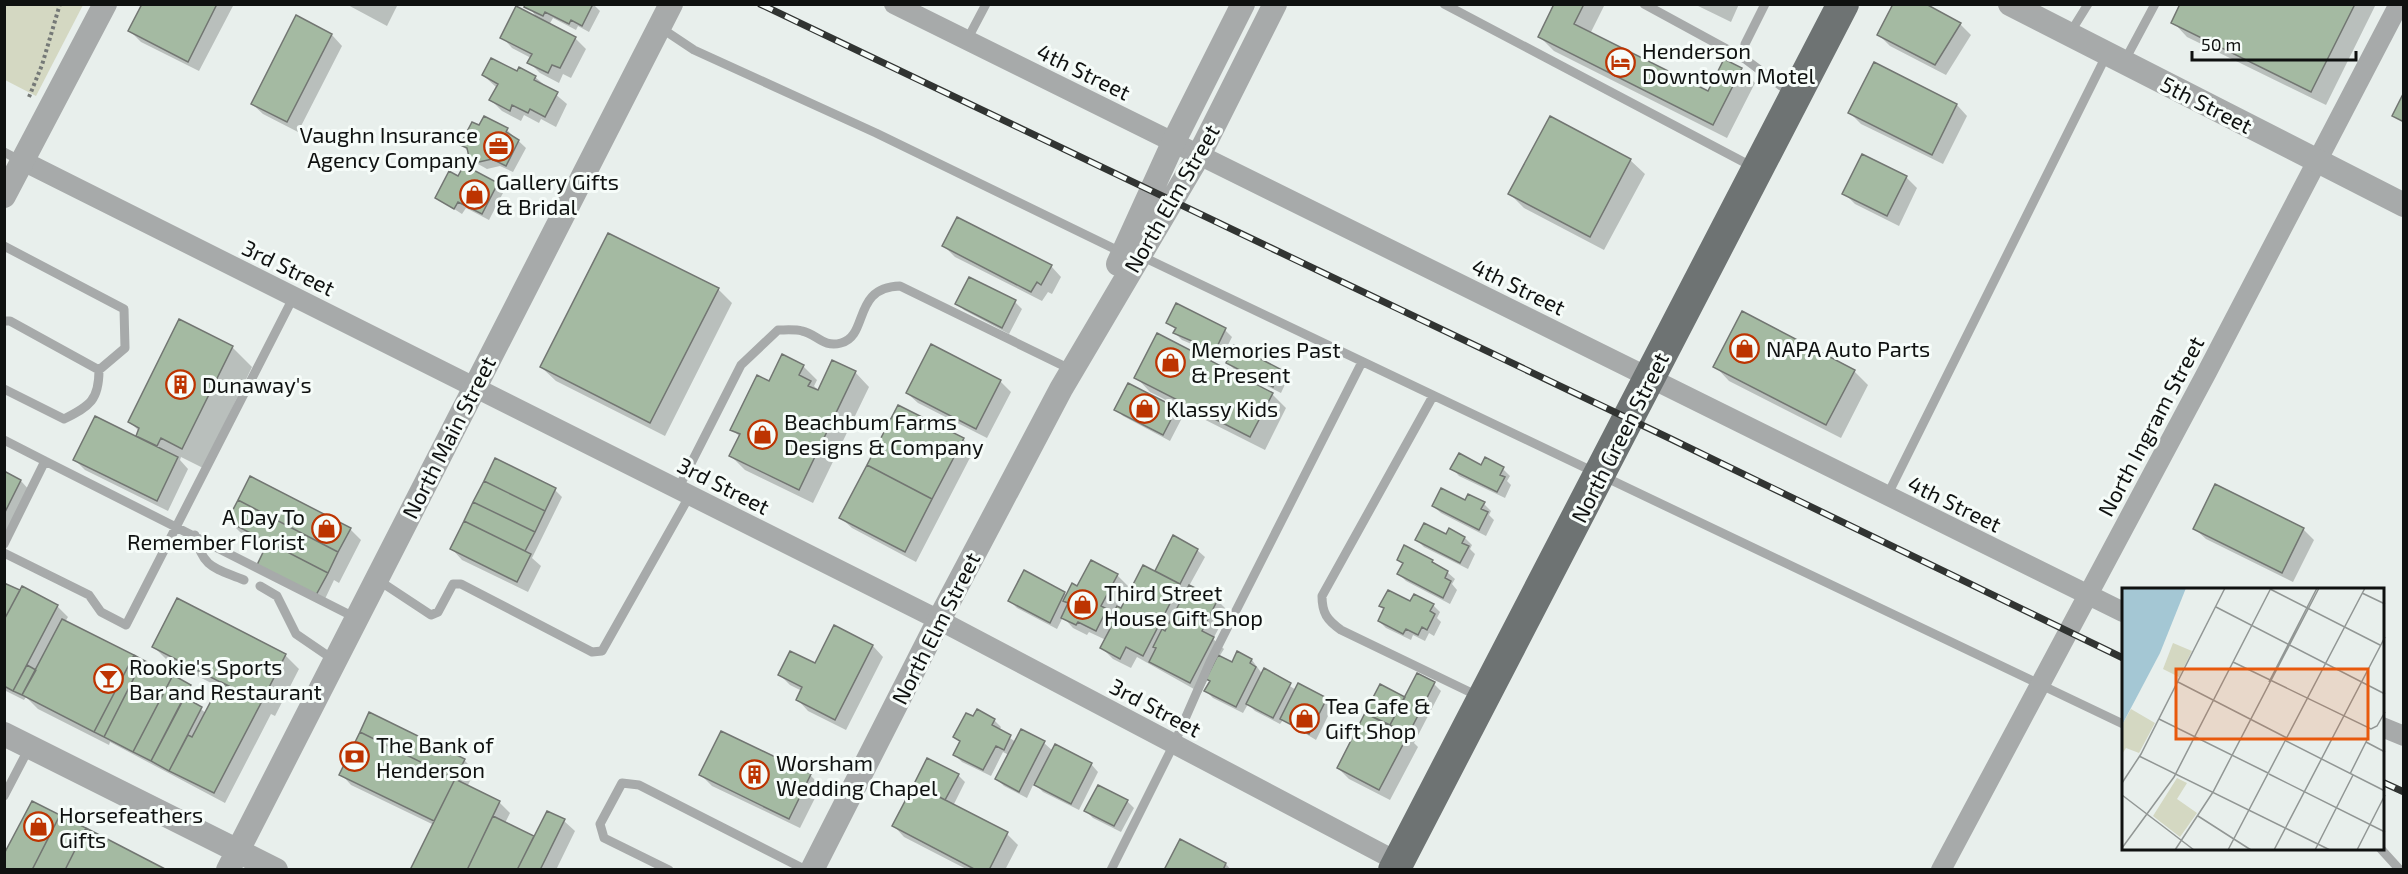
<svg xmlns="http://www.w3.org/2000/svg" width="2408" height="874" font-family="'Exo 2',sans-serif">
<rect width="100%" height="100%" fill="#e8efec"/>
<!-- green -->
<path fill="#d4d8c2" d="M4 5H83L36 96 5 80Z"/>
<!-- shadow -->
<path fill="#0003" d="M144 4H234L199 71 141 42 130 31Z
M346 4H398L387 26Z
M527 4H593L600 11 589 32 578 26 576 30 553 18 549 25 575 38 586 49 571 78 563 74 559 83 540 73 529 62 531 58 512 48 502 37 537 18Z
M1556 4H1605L1590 34 1709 93 1741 69 1755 83 1727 138 1554 51 1540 37Z
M1694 4H1739L1731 22Z
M2181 4H2376L2326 105 2187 37 2173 22Z
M1960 24 1971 35 1946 75 1890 46 1879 35Z
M332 35 342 46 298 132 263 114 252 104Z
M1874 64 1957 105 1967 116 1943 164 1861 124 1850 113Z
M483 75 535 77 567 104 556 127 541 119 539 123 524 115 521 121 502 111 491 100 497 88Z
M1550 118 1630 160 1645 174 1604 250 1524 208 1510 194Z
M507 130 526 148 513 172 500 166 487 169 478 164 462 144Z
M1863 156 1907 178 1917 188 1899 226 1855 204 1844 193Z
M459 178 497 184 504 191 489 220 466 208 462 214 437 198Z
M944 246 1051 266 1061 277 1052 294 1048 292 1042 301 955 257Z
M718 289 732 303 665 436 556 381 541 367Z
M1015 302 1022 309 1009 334 964 310 957 303Z
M1177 305 1225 330 1232 337 1222 357 1182 340 1175 333 1176 330 1168 322Z
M232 347 252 367 203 468 181 457 180 460 188 469 168 511 85 470 75 460 142 440 137 435 139 431 130 422Z
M1227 362 1281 371 1288 378 1281 393 1234 369Z
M803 366 817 380 814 386 819 391 855 372 869 387 813 503 745 470 731 456 740 437 732 429 770 383Z
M1715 366 1854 371 1868 385 1841 438 1729 381Z
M1136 377 1272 394 1286 408 1265 450 1150 392Z
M1000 381 1011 392 987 438 918 403 907 393Z
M1116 409H1176L1183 416 1170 441 1123 416Z
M963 439 974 450 916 562 852 528 841 518Z
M496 460 555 490 562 497 532 558 541 566 528 592 462 560 452 549Z
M1481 467 1503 469 1510 476 1507 481 1511 485 1505 498 1459 476 1452 468Z
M4 473 21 481 31 492 4 540Z
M1465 502 1484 504 1491 511 1489 515 1494 520 1486 536 1441 513 1433 506Z
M229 521 350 529 361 540 339 583 334 580 324 601 268 546 240 532Z
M2195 529H2303L2314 540 2293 582 2206 539Z
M1446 536 1465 538 1472 545 1470 549 1475 554 1468 569 1424 547 1417 540Z
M1174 537 1197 550 1205 557 1189 586 1217 600 1228 611 1213 639 1224 649 1219 657 1232 664 1238 653 1252 660 1263 675 1265 670 1296 690 1299 685 1326 699 1333 706 1316 740 1283 720 1280 724 1255 711 1248 704 1243 713 1213 698 1206 691 1211 682 1208 679 1201 693 1137 657 1131 668 1113 659 1102 648 1106 640 1089 632 1087 635 1073 628 1063 617 1057 629 1017 608 1010 601 1065 593 1067 596 1078 588 1117 575 1128 586 1116 607 1122 610 1156 573Z
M1399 560 1432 561 1447 572 1455 579 1452 584 1457 590 1450 604 1406 581 1399 574 1404 565Z
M4 584 57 606 68 617 65 622 190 686 197 693 192 703 206 713 219 687 168 661 154 647 285 655 299 669 275 716 271 714 225 803 110 742 109 745 38 709 26 697 24 700 4 690Z
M1411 603 1433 605 1440 612 1437 618 1441 622 1434 636 1429 633 1425 641 1413 635 1411 640 1386 628 1379 621 1385 610 1381 606Z
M835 627 873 646 883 657 846 730 808 711 798 700 802 691 790 685 779 674 815 665Z
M1434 684 1441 691 1414 743 1418 747 1390 800 1349 779 1338 768 1381 686 1405 699Z
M974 718 994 720 1001 727 999 731 1016 742 1022 731 1044 743 1053 751 1056 746 1091 764 1098 772 1079 810 1043 792 1034 783 1027 798 1004 786 997 779 1009 755 1003 752 991 776 962 762 955 755 961 743 955 737Z
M464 760 475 771 467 787 499 802 510 813 505 823 535 838 564 821 575 831 556 870H412L434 825 351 785 341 774Z
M701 775H810L821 786 800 828 712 786Z
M958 775 965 782 953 806 1007 834 1018 845 1005 870H968L904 837 894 826Z
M1127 801 1134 808 1121 832 1093 818 1086 811Z
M1226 864 1231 870H1166Z"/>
<!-- building -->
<path fill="#a4baa2" stroke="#727672" stroke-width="1.5" d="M142 4H217L188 62 128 31Z
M525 4H593L582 26 571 20 569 24 545 12 543 16 524 7Z
M1554 4H1584L1574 24 1708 91 1724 59 1742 68 1713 125 1538 37Z
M1893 4H1926L1961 23 1935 65 1877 35Z
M2180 4H2355L2311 92 2171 23Z
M516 6 576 37 560 68 552 65 548 73 527 63 532 54 500 38Z
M296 15 332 34 287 122 251 104Z
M491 58 517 71 519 67 536 76 534 80 558 92 545 117 530 109 528 113 512 105 510 111 489 100 498 84 482 75Z
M1874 62 1957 104 1932 155 1848 113Z
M2404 92V122L2392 116Z
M484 116 508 128 506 132 519 140 506 166 492 159 479 162 469 157 467 148 460 145 472 122 479 125Z
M1550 116 1631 159 1590 237 1508 194Z
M1862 154 1907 176 1887 216 1842 194Z
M464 165 498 183 482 214 458 202 454 209 435 198 449 171 458 176Z
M957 217 1052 265 1041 285 1037 282 1031 292 942 246Z
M608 233 719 288 650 423 540 367Z
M969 277 1016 300 1002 328 955 304Z
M1176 303 1226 328 1215 351 1173 333 1176 328 1166 323Z
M1742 311 1855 370 1826 425 1713 367Z
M179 319 233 346 182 449 161 438 157 446 136 436 139 428 128 422Z
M1157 333 1273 393 1250 437 1134 378Z
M931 344 1001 380 976 429 906 393Z
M1234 345 1282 370 1273 387 1226 363Z
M782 354 804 365 799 375 811 381 808 386 818 390 832 360 856 371 799 490 729 456 740 434 730 430 757 375 769 381Z
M1128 383 1177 408 1163 435 1114 410Z
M898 405 964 438 932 499 867 465Z
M95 416 178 457 157 501 73 460Z
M1459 453 1481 465 1485 457 1504 467 1500 475 1505 477 1497 492 1450 469Z
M495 458 556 488 545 511 484 481Z
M867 465 932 499 905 552 839 518Z
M4 471 21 480 4 514Z
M250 476 351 528 338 552 238 500Z
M484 481 545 511 535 532 473 502Z
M2215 484 2304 528 2282 573 2193 529Z
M1441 488 1465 500 1468 494 1485 502 1481 509 1488 512 1479 530 1432 506Z
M238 500 338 552 328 573 227 521Z
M473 502 535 532 525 551 464 521Z
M464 521 531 554 517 582 450 549Z
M1424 523 1446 534 1449 528 1465 537 1462 543 1469 546 1460 563 1415 540Z
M1173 535 1198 549 1180 584 1155 571Z
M268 542 328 573 316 595 257 565Z
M1404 545 1433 560 1432 562 1448 571 1445 578 1451 581 1443 598 1397 574 1403 563 1397 560Z
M1091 560 1118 574 1101 606 1107 609 1096 631 1078 622 1076 625 1061 618 1068 603 1063 601 1072 583 1077 586Z
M1143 565 1180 584 1143 656 1126 647 1120 659 1100 648 1111 627 1107 625 1117 606 1121 608Z
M1024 570 1065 592 1050 623 1008 601Z
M4 583 20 590 4 620Z
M1189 585 1218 599 1202 631 1214 637 1190 683 1149 662 1156 648 1153 647 1162 629 1165 631Z
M22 586 58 605 13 691 4 686V620Z
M1388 590 1410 601 1414 594 1434 604 1430 611 1435 614 1427 630 1422 627 1418 635 1406 629 1403 634 1378 621 1384 608 1379 606Z
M177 598 286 654 261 703 152 647Z
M62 619 134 655 94 732 22 695Z
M834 625 873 645 835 720 796 700 802 687 778 675 790 651 815 663Z
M1237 651 1252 659 1250 663 1256 667 1236 707 1204 691 1210 681 1206 679 1218 655 1232 662Z
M134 655 143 660 104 737 94 732Z
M143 660 173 675 133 752 104 737Z
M27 665 36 670 22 695 13 691Z
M1264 668 1291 683 1273 718 1246 704Z
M1417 673 1435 682 1408 735 1390 725Z
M173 675 191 685 151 761 133 752Z
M221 682 261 703 214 793 169 771 188 735 192 737Z
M1298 683 1327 698 1309 734 1280 719Z
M1380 684 1405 697 1390 725 1365 713Z
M184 697 202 707 169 771 151 761Z
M977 709 995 719 992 725 1011 735 1004 750 996 746 983 770 953 755 960 741 953 737 966 713 973 716Z
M369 712 465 759 455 779 360 732Z
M1365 713 1408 735 1379 790 1337 768Z
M1021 729 1045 741 1019 792 995 779Z
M721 731 811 774 789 819 699 775Z
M360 732 455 779 434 821 339 775Z
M1055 744 1092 763 1071 804 1034 785Z
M927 758 959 774 945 800 914 784Z
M455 779 500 801 467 870H410Z
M914 784 1008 832 989 870H976L892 826Z
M1098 785 1128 800 1114 826 1084 811Z
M32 801 60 815 32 870H4V854Z
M547 811 565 819 540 870H517Z
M60 815 86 828 65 870H32Z
M493 816 534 836 517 870H467Z
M86 828 167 870H65Z
M1180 839 1226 863 1223 870H1164Z"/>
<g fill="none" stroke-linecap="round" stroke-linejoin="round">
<!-- path -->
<path stroke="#757977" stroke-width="4" stroke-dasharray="3 3" stroke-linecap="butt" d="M29 97 42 65 60 4"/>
<!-- service -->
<path stroke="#a7aaaa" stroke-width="9" d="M1444 4 1753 167
M1644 4 1745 59
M1765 4 1745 44V59L1792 94
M661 28 694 50 876 133 1123 253
M2070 33 2088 4
M967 40 986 4
M2125 60 2155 4
M4 152 21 161
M4 246 124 309 125 348 99 370
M1141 256 2123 724
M4 321H10L99 370C99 400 90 406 64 419L4 389
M1433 396 1322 596C1322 613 1327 620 1341 630L1478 696
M4 440 45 461 4 544
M45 461 356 618
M678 489 741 365 778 330C785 330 795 329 802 331 817 334 823 348 841 343 869 336 852 287 900 286L1070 369
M1887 496 2107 54
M195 535C203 569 215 568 244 580
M4 553 89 595 101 612 126 625 294 296
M378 580 431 615 438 612 453 584H461L592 652 602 651 690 495
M260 586 277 596 296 634 334 660
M4 796 29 748
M2380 848 2400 870
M669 870 604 838 600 824 622 783 639 785 806 870
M1111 870 1174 744 1210 662 1362 362"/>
<!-- minor -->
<path stroke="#a7aaaa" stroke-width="20" d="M894 4 2123 612
M23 161 939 620 1398 862
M2382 727 2404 736
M1941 870 2207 372 2399 4"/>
<!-- tertiary -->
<path stroke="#a7aaaa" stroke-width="24" d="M2010 4 2404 205
M4 196 105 4
M1118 264 1174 141 1243 4
M4 734 276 870
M228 870 671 4
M812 870 939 620 1061 389 1199 155 1275 4"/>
<!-- primary -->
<path stroke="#6e7373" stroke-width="32" d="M1394 870 1843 4"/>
<defs>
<path id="rail" d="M760 4 1669 438 2123 658
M2382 782 2404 792"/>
</defs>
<!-- rail casing -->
<use href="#rail" stroke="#313432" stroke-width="7"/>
<!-- rail -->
<use href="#rail" stroke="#f6fcf9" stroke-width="4.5" stroke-dasharray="14" stroke-linecap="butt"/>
</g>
<!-- icons -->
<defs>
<symbol id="hotel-ring" viewBox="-11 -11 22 22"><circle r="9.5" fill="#f6fcf9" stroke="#bd3401" stroke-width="1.5"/><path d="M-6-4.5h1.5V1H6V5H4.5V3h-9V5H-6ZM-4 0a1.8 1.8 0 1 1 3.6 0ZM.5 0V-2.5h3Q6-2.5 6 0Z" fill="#bd3401"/></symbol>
<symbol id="office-ring" viewBox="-11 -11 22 22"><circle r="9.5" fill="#f6fcf9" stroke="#bd3401" stroke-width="1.5"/><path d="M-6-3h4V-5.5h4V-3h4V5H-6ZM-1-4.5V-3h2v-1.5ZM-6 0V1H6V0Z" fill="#bd3401"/></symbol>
<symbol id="shop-ring" viewBox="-11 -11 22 22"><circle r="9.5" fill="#f6fcf9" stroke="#bd3401" stroke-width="1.5"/><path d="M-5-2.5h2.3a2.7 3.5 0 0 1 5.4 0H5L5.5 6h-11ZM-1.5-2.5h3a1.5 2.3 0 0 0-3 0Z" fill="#bd3401"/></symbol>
<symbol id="building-ring" viewBox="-11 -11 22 22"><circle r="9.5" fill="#f6fcf9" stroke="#bd3401" stroke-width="1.5"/><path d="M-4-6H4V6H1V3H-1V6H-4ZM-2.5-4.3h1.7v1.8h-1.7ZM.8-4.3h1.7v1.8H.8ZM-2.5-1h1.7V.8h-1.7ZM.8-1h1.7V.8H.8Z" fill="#bd3401"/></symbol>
<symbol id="bar-ring" viewBox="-11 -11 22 22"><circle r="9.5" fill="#f6fcf9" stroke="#bd3401" stroke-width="1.5"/><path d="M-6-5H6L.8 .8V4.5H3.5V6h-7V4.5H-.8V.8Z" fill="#bd3401"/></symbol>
<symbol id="bank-ring" viewBox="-11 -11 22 22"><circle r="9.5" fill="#f6fcf9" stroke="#bd3401" stroke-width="1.5"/><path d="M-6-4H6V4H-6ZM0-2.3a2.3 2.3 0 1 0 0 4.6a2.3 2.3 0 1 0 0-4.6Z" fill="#bd3401"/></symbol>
</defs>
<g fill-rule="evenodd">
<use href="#hotel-ring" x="1604" y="46" width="33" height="33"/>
<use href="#office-ring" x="482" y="130" width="33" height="33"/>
<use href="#shop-ring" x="458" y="178" width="33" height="33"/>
<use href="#shop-ring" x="1728" y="332" width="33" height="33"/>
<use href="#shop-ring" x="1154" y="346" width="33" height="33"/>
<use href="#building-ring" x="164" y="368" width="33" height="33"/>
<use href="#shop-ring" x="1128" y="392" width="33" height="33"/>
<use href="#shop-ring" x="746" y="418" width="33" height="33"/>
<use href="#shop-ring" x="310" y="512" width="33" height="33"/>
<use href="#shop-ring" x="1066" y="588" width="33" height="33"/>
<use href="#bar-ring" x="92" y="662" width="33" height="33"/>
<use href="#shop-ring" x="1288" y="702" width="33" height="33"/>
<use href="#bank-ring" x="338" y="740" width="33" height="33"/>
<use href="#building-ring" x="738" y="758" width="33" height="33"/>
<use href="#shop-ring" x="22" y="810" width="33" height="33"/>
</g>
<g text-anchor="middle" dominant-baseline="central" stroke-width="6" stroke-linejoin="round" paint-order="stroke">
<!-- poi labels -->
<g font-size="22" fill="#0f1110" stroke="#f6fcf9" text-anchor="start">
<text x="1642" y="50">Henderson<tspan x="1642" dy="25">Downtown Motel</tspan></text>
<text x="478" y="134" text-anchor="end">Vaughn Insurance<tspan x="478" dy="25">Agency Company</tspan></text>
<text x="496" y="181">Gallery Gifts<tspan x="496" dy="25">&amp; Bridal</tspan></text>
<text x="1766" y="348">NAPA Auto Parts</text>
<text x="1191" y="349">Memories Past<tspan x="1191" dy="25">&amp; Present</tspan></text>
<text x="202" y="384">Dunaway's</text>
<text x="1166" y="408">Klassy Kids</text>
<text x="784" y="421">Beachbum Farms<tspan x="784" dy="25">Designs &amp; Company</tspan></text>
<text x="305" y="516" text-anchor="end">A Day To<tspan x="305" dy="25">Remember Florist</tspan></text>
<text x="1104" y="592">Third Street<tspan x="1104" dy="25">House Gift Shop</tspan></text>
<text x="129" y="666">Rookie's Sports<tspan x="129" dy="25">Bar and Restaurant</tspan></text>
<text x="1325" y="705">Tea Cafe &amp;<tspan x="1325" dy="25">Gift Shop</tspan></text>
<text x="376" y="744">The Bank of<tspan x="376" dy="25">Henderson</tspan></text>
<text x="776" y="762">Worsham<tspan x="776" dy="25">Wedding Chapel</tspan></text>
<text x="59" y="814">Horsefeathers<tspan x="59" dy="25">Gifts</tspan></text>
</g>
<!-- street labels -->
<g font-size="22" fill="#0f1110" stroke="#f6fcf9">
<text transform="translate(1084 71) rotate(26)">4th Street</text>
<text transform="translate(2207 104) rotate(27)">5th Street</text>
<text transform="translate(1171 198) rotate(-60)">North Elm Street</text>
<text transform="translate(289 267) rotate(26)">3rd Street</text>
<text transform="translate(1519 286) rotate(26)">4th Street</text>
<text transform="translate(2150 426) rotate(-62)">North Ingram Street</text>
<text transform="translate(448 437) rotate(-63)">North Main Street</text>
<text transform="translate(1619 437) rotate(-63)">North Green Street</text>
<text transform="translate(724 485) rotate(27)">3rd Street</text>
<text transform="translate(1955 503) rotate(26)">4th Street</text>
<text transform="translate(935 628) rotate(-63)">North Elm Street</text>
<text transform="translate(1156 707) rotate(28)">3rd Street</text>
</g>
</g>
<!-- overview -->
<g transform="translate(2122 588)">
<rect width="262" height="262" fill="#e8efec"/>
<path d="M51 55 70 63 57 89 41 81ZM9 121 33 135 17 165 4 160 0 166V137ZM55 190 65 195 55 211 75 225 58 249 31 228Z" fill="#d4d8c2"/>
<path d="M0 0H64L38 65 0 137Z" fill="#a4c7d4"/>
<path fill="none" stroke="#919694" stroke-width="1.5" d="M148 1 258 57M240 5 263 16M94 19 263 106M111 74 249 141 255 138 263 124M56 94 165 150M147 94 195 0M37 131 146 185M164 153 263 203M244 154 263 164M17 168 208 262M147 186 263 244M228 186 246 150M0 195 19 166 103 0M0 207 72 262M76 228 129 262M0 260 52 189 149 0M53 262 91 204 197 0M106 262 243 0M152 262 263 49M193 262 231 187M235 262 263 207"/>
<path fill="#e8590c" fill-opacity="0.15" stroke="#e8590c" stroke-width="3" d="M54 81H246V151H54Z"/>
<rect width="262" height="262" fill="none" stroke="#0f1110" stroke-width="3"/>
</g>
<!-- border -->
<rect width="2408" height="874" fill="none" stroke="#0f1110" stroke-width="12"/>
<!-- scale -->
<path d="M2192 51v9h164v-9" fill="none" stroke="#0f1110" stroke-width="3"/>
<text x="2201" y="51" font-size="18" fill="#0f1110" stroke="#f6fcf9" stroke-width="4.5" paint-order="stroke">50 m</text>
</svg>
